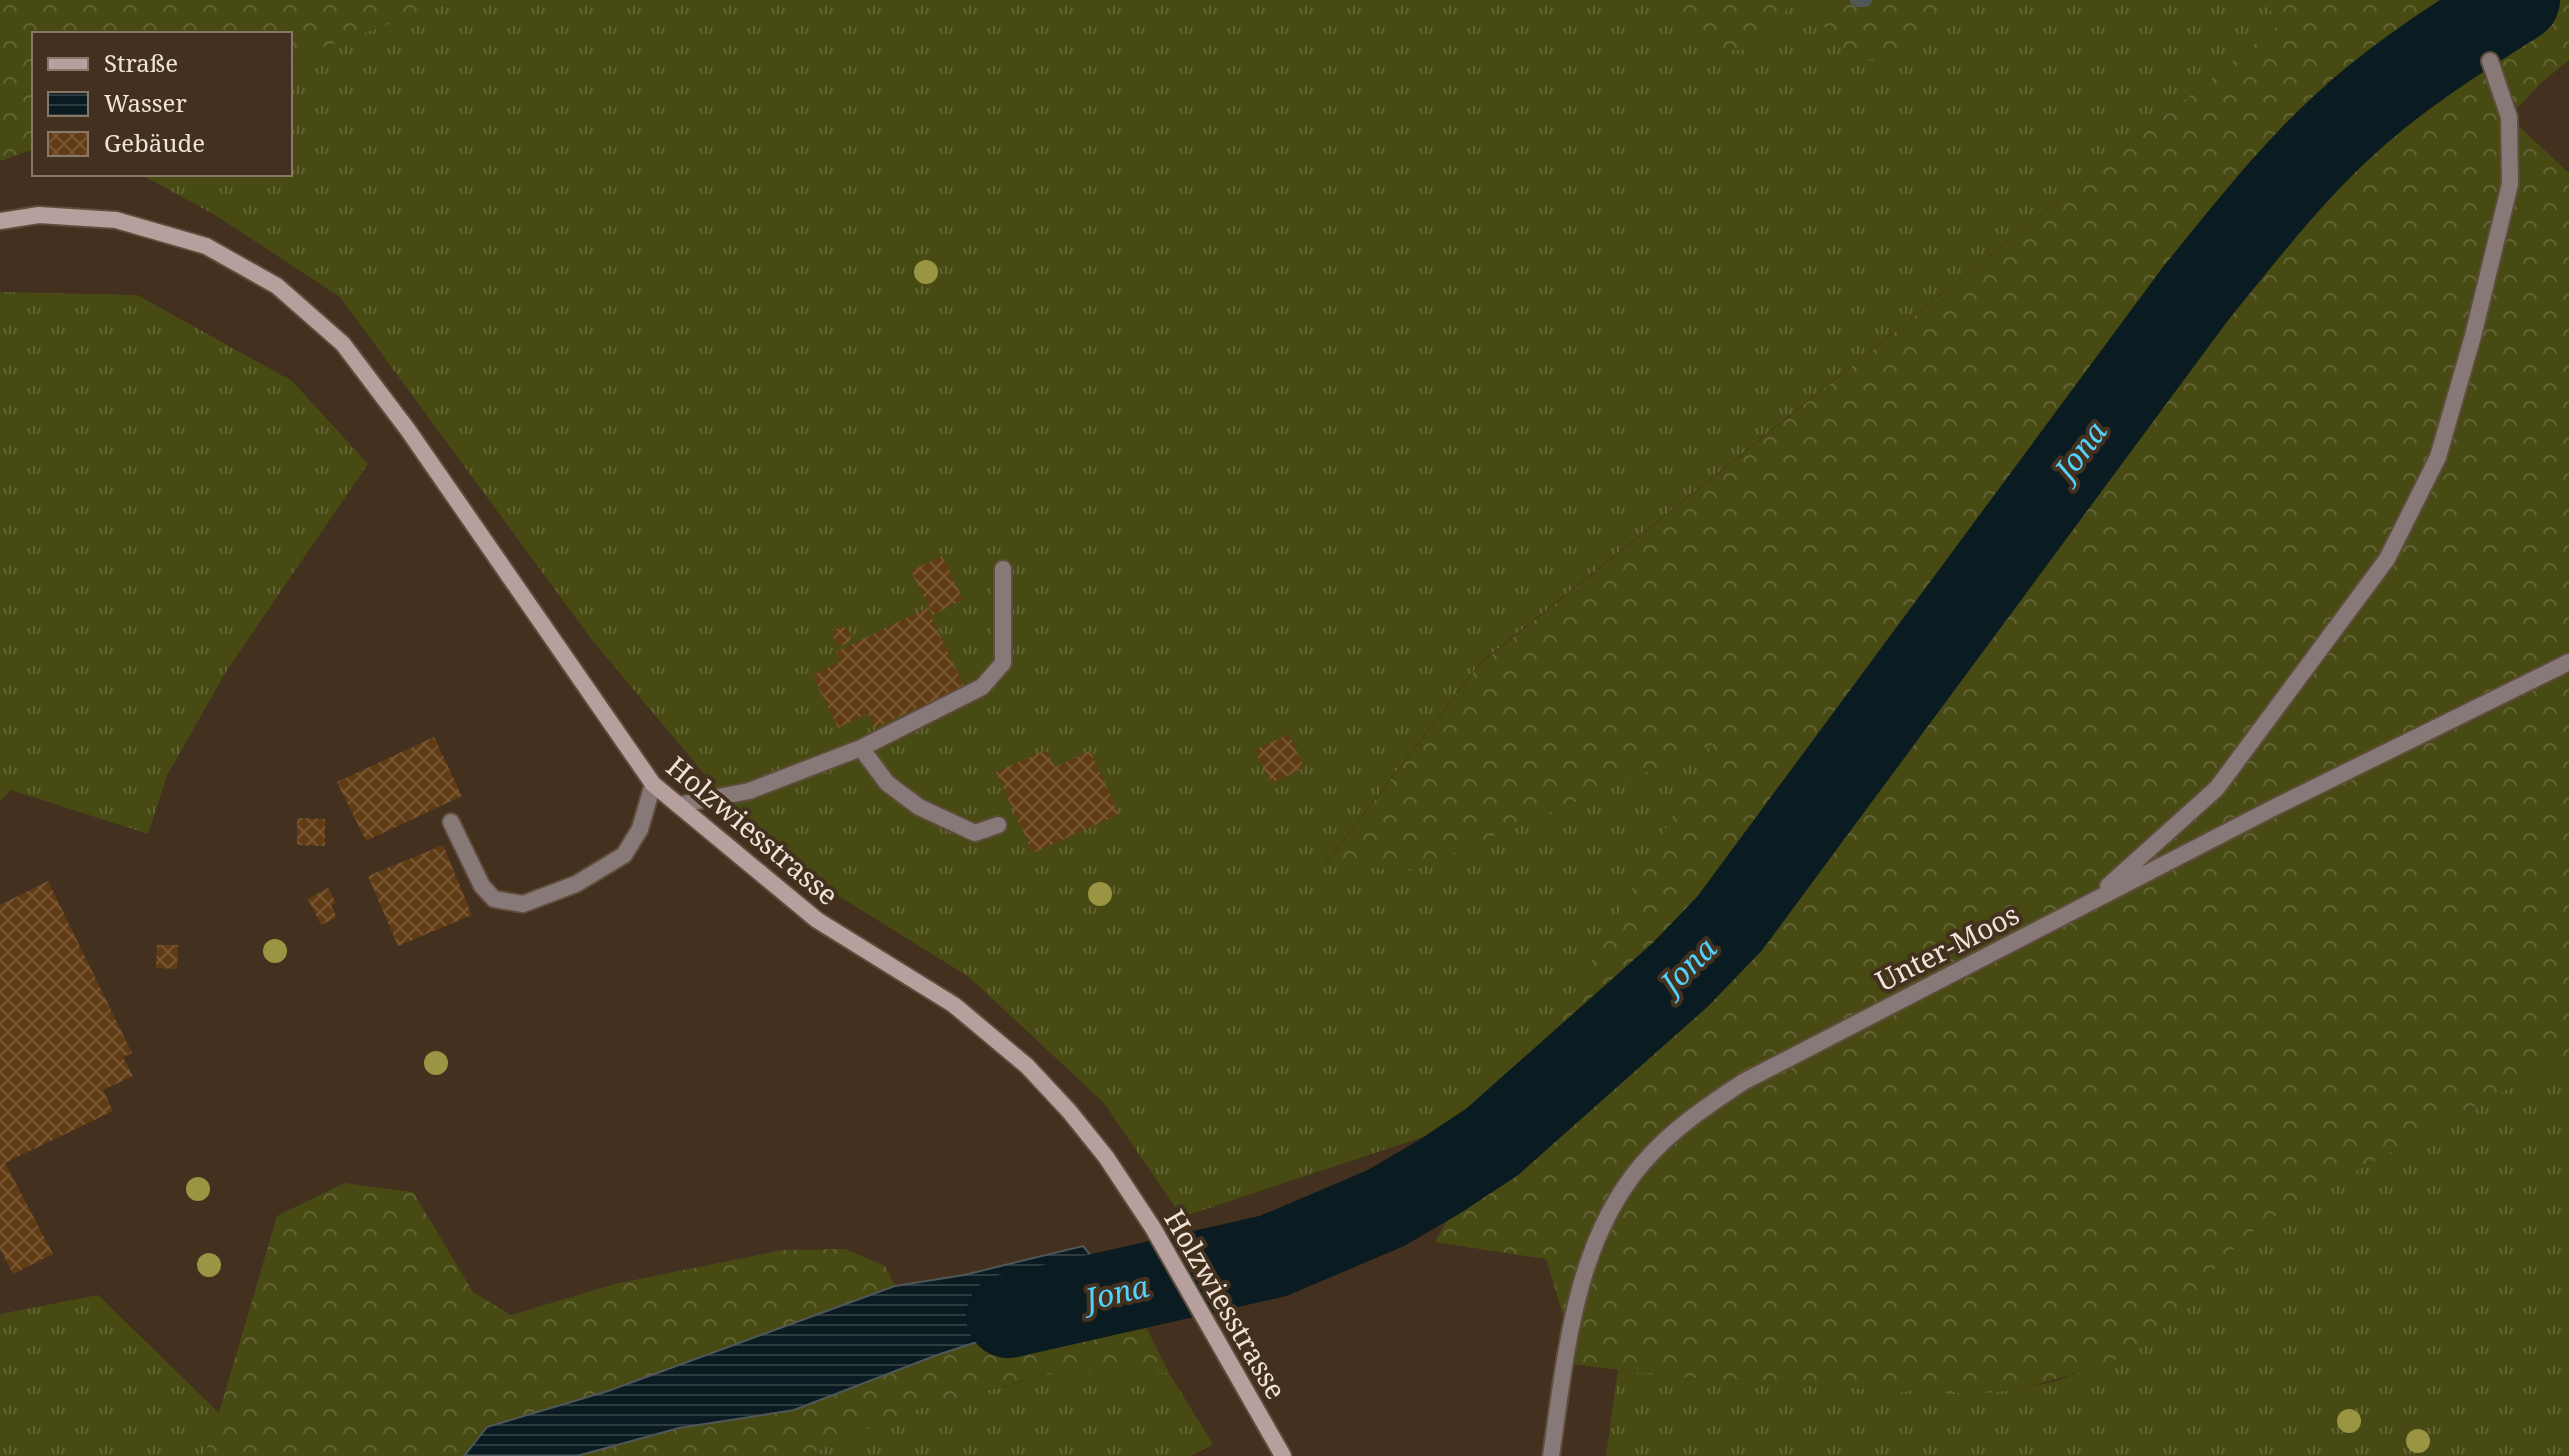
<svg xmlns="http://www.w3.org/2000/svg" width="2569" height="1456" font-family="'Noto Serif',serif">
<defs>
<pattern id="grass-tufts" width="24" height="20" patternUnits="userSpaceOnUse" patternTransform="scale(2)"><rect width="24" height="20" fill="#484a14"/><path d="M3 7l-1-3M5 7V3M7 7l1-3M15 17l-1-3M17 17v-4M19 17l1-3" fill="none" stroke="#636435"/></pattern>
<pattern id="forest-crowns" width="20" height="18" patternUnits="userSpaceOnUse" patternTransform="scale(2)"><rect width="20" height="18" fill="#484a14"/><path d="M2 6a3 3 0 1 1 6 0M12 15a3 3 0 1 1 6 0" fill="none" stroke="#636435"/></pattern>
<pattern id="water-rules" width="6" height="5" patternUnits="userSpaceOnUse" patternTransform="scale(2)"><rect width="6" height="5" fill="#0a1b21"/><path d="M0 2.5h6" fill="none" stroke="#2e3c40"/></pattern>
<pattern id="building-cross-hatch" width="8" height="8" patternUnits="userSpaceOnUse" patternTransform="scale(2)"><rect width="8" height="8" fill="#613b13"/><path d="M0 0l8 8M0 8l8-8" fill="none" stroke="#785735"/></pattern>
</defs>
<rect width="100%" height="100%" fill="#43301e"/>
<!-- grass -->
<path fill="url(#grass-tufts)" d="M457 0H2257L2284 20 1480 663 1324 865 1413 870 1714 743 1510 1108 1182 1217 1104 1103 969 977 821 885 747 825 592 640 340 297 215 215 140 174H290V59Z
M0 292 137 295 292 381 368 464 227 670 167 776 148 834 11 790 0 801Z
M2569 1056V1456H1606L1618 1370 1666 1376 1929 1393H1985L2021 1389 2056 1381 2119 1358 2151 1337 2182 1307 2225 1257 2252 1232 2293 1205Z
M98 1295 219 1413 204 1456H0V1314Z
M1169 1373 1213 1444 1191 1456H805L905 1412 1050 1374Z"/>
<!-- forest -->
<path fill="url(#forest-crowns)" d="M0 0H457L290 59V34H34V149L0 161Z
M1666 0H1790L1784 16 1753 49 1719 51 1675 17Z
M1828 0H1939L1921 48 1883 63 1845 54 1819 20Z
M2257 0H2569V60L2541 83 2509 117 2569 173V1056L2293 1205 2252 1232 2225 1257 2182 1307 2151 1337 2119 1358 2089 1370 2021 1389 1985 1393H1929L1666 1376 1564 1363 1569 1334 1546 1259 1435 1242 1713 744 1413 870 1324 866 1480 664 2283 21Z
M344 1183 413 1192 473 1292 511 1315 615 1284 782 1250 845 1249 885 1266 895 1286 608 1391 488 1427 464 1456H204L219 1413 277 1216Z
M1142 1319 1169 1373 1049 1374 905 1412 805 1456H577L977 1342Z"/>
<!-- water -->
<path fill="url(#water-rules)" stroke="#4f5758" stroke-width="2" d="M1083 1246 1142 1319 977 1342 937 1355 794 1410 679 1428 577 1456H464L487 1427 608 1391 895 1286 964 1275Z"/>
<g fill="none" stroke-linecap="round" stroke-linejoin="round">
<!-- stream -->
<path stroke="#4f5758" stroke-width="14" d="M1857 0H1865"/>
<!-- river -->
<path stroke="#0a1b21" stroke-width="84" d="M1008 1316 1273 1256 1386 1208 1439 1177 1492 1142 1680 975 1730 923 2196 293C2242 237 2287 178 2341 128 2394 78 2456 39 2518 0"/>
</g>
<!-- building -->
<path fill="url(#building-cross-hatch)" d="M942 556 963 599 933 615 911 571Z
M927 608 964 686 875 728 868 713 838 728 813 675 840 662 836 652Z
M833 636a9 9 0 1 1 18 0a9 9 0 1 1-18 0Z
M1289 734 1304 768 1271 783 1255 750Z
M434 737 462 796 366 841 337 782Z
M1046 750 1055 767 1090 751 1119 814 1033 853 996 772Z
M297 818 325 819V846L297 845Z
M443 845 472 915 398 946 368 876Z
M48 881 132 1053 123 1057 133 1076 103 1090 113 1111 5 1163 53 1254 13 1274 0 1249V905Z
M328 888 336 903 331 906 337 917 321 925 308 899Z
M157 945H178L177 969 156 968Z"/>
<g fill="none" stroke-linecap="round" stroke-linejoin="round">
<defs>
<path id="lane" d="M861 748 887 783 919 807 975 833 998 825
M678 805 749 791 861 748 982 687 1003 663V569
M451 822 482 886 494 899 523 904 576 884 624 855 640 829 653 784"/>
<path id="street" d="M2108 886 2217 788 2387 559 2438 457 2473 336 2510 184 2509 117 2490 61
M1551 1456C1566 1355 1574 1243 1643 1163 1672 1129 1707 1106 1743 1082L2271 809 2569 662"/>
<path id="secondary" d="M0 221 39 215 116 220 206 246 277 286 343 344 408 430 653 784 817 920 954 1005 1027 1066 1069 1111 1106 1157 1153 1228 1283 1456"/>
</defs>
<!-- lane casing -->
<use href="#lane" stroke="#5f4d3c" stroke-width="20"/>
<!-- street casing -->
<use href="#street" stroke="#5f4d3c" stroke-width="20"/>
<!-- secondary casing -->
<use href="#secondary" stroke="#5f4d3c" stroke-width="20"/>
<!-- lane -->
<use href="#lane" stroke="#877977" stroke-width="16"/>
<!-- street -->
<use href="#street" stroke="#877977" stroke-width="16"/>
<!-- secondary -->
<use href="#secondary" stroke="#b69f9c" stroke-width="16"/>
</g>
<!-- trees -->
<g fill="#9a9543">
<circle cx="926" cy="272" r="12"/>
<circle cx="1100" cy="894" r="12"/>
<circle cx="275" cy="951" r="12"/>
<circle cx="436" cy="1063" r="12"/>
<circle cx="198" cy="1189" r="12"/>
<circle cx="209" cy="1265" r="12"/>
<circle cx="2349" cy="1421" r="12"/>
<circle cx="2418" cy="1441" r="12"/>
</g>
<g text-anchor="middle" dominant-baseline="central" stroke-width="8" stroke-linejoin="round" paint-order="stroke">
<!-- street labels -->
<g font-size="28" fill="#f0e3d8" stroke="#43301e">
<text transform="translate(753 830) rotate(40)">Holzwiesstrasse</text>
<text transform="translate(1947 947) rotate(-27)">Unter-Moos</text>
<text transform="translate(1226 1304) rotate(60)">Holzwiesstrasse</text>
</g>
<!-- water labels -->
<g font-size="30" font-style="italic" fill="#52d1fb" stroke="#43301e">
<text transform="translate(2080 450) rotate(-53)">Jona</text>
<text transform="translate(1688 965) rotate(-45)">Jona</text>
<text transform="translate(1117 1292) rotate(-13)">Jona</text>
</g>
</g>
<!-- legend -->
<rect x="32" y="32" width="260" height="144" fill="#43301e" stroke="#887868" stroke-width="2"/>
<rect x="48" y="58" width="40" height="12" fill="#b69f9c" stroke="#887868" stroke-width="2"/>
<text x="104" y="72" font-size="24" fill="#f0e3d8">Straße</text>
<rect x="48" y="92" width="40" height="24" fill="url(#water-rules)" stroke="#887868" stroke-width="2"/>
<text x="104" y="112" font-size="24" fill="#f0e3d8">Wasser</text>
<rect x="48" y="132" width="40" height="24" fill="url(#building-cross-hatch)" stroke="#887868" stroke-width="2"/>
<text x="104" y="152" font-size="24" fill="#f0e3d8">Gebäude</text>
</svg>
